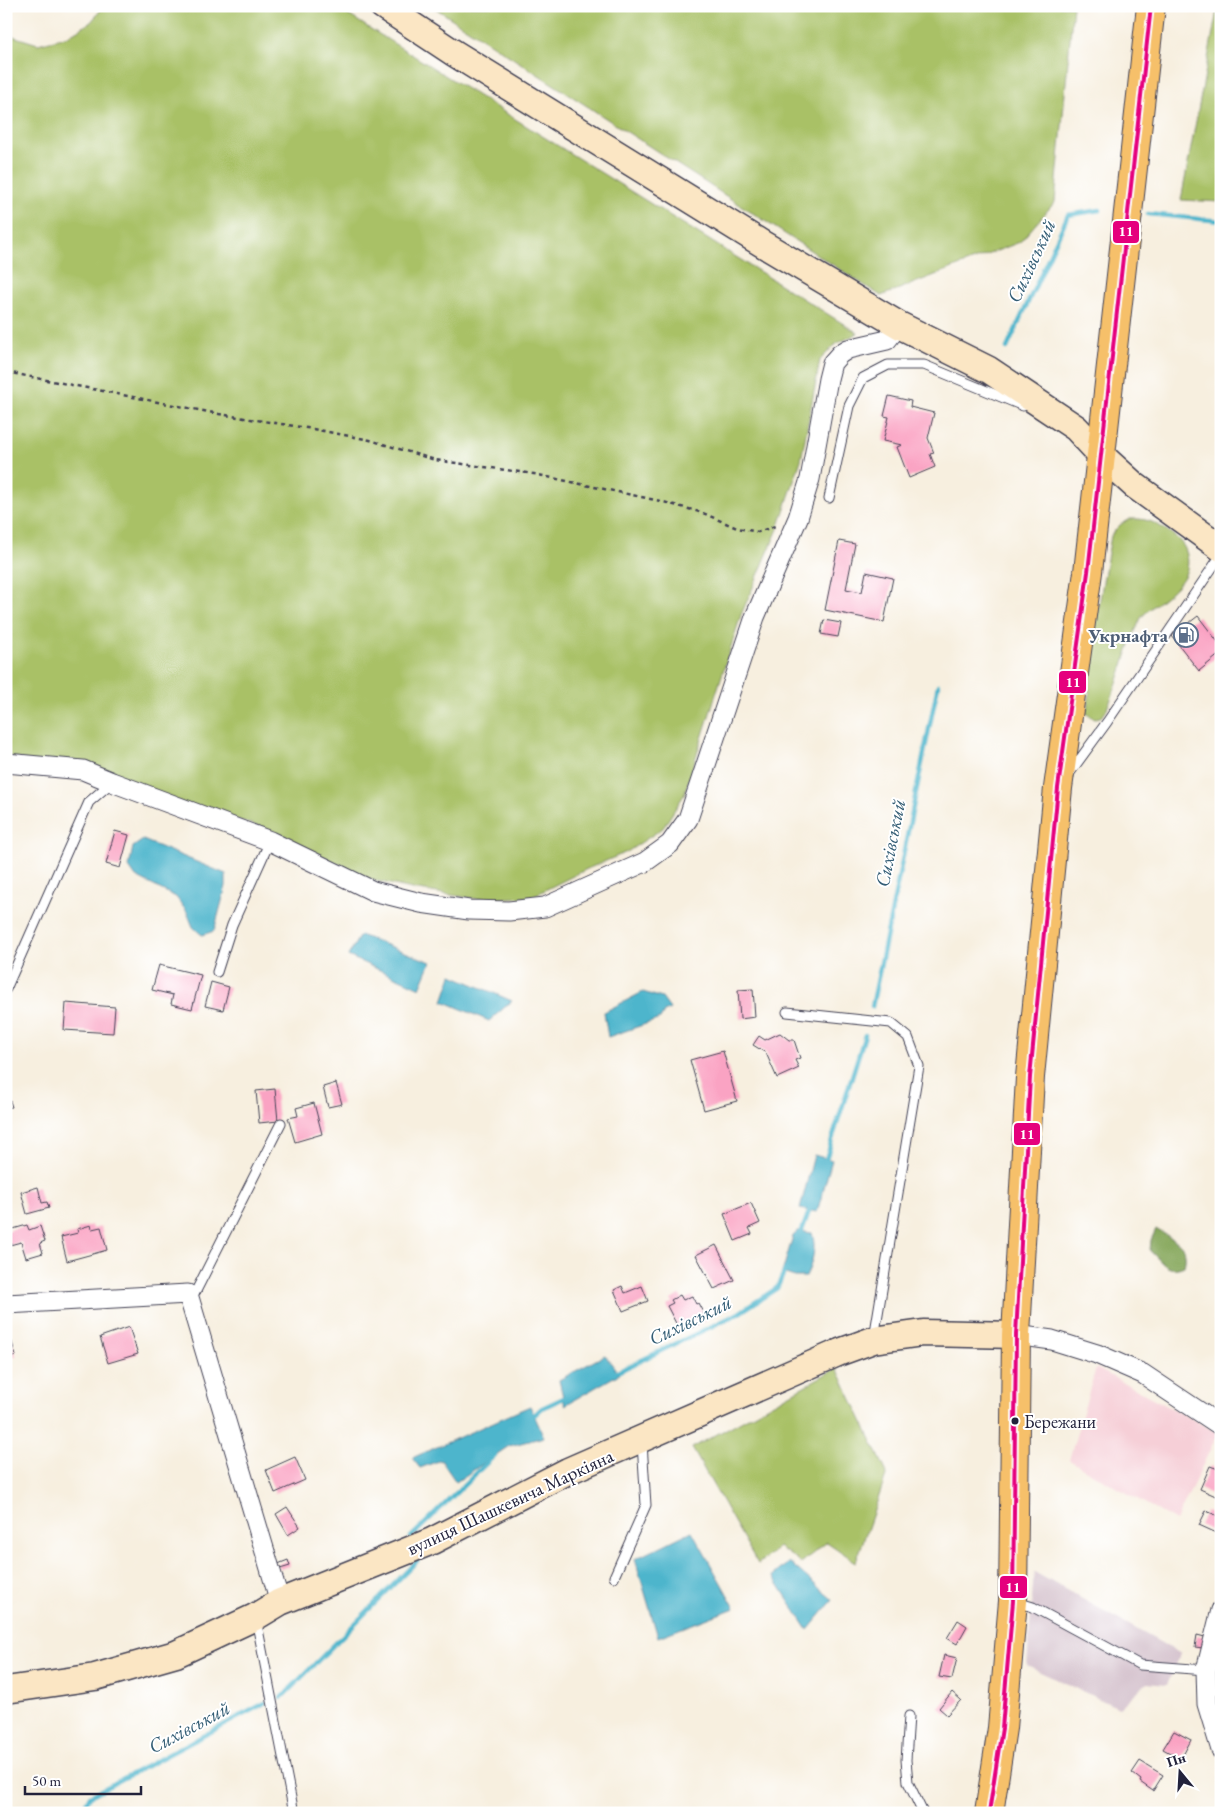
<svg xmlns="http://www.w3.org/2000/svg" width="1227" height="1819" font-family="'EB Garamond',serif">
<rect width="100%" height="100%" fill="#fff"/>
<filter id="ink" filterUnits="userSpaceOnUse"><feTurbulence type="fractalNoise" baseFrequency=".02" numOctaves="2"/><feDisplacementMap in="SourceGraphic" scale="10" xChannelSelector="R" yChannelSelector="G"/><feConvolveMatrix kernelMatrix="1 2 1 2 8 2 1 2 1" color-interpolation-filters="sRGB"/></filter>
<filter id="wash" filterUnits="userSpaceOnUse"><feTurbulence type="fractalNoise" baseFrequency=".0096" numOctaves="4" result="noise"/><feDisplacementMap in="SourceGraphic" scale="20" xChannelSelector="R" yChannelSelector="G"/><feGaussianBlur stdDeviation="1.12" result="paint"/><feColorMatrix in="noise" values="0 0 0 0 0 0 0 0 0 0 0 0 0 0 0 0 0 1.4 0 .05"/><feComposite in="paint" operator="in"/></filter>
<g filter="url(#wash)">
<rect width="100%" height="100%" fill="#f7efdf"/>
<!-- built -->
<path fill="#f6cfd7" d="M1096 1368 1218 1433 1176 1521 1069 1460Z"/>
<!-- industrial -->
<path fill="#d1bdc9" d="M1034 1572 1181 1654 1167 1685 1147 1683 1119 1708 1027 1666Z"/>
<!-- green -->
<path fill="#a9c166" stroke="#667250" d="M104 6H334L858 333 836 344 820 360 801 460 778 529 741 615 684 795 663 828 627 852 587 869 531 897 477 899 412 889 368 879 273 831 191 805 6 755V34L38 44 66 37 91 22Z
M432 6H1073L1055 202 1020 242 881 296Z
M1218 6H1221V202L1181 200Z
M1130 519C1150 518 1157 524 1172 534 1180 540 1185 546 1187 555 1193 580 1166 595 1150 609 1147 612 1142 615 1140 620 1126 650 1119 683 1105 713 1099 720 1092 719 1086 713L1090 693 1085 686 1111 536C1116 528 1121 523 1130 519Z
M837 1368 887 1473 856 1562 827 1542 801 1563 779 1547 758 1564 692 1448Z"/>
<!-- forest -->
<path fill="#86a75b" stroke="#54644b" d="M1156 1229C1173 1240 1190 1243 1184 1266 1166 1274 1162 1261 1150 1251L1151 1240Z"/>
<!-- water -->
<path fill="#4db5cc" stroke="#386c84" d="M143 840 226 874V886L214 931 202 935 193 927 187 912 176 897 136 877 129 867 133 847Z
M360 935 431 962 420 988 348 956Z
M452 975 512 1001 489 1021 443 1001Z
M643 992 662 998 670 1009 664 1012 660 1019 608 1037 604 1012Z
M814 1155 832 1160 817 1212 800 1209Z
M798 1231 812 1233C817 1248 812 1263 806 1277H795L782 1273 793 1236Z
M605 1355 619 1374 565 1405 559 1380Z
M530 1406 544 1437 509 1446 456 1482 441 1460 420 1468 412 1458Z
M692 1531 735 1608 658 1637 635 1559Z
M789 1562 833 1600 808 1630 773 1576Z"/>
<g fill="none" stroke-linecap="round" stroke-linejoin="round">
<!-- stream -->
<path stroke="#4db5cc" stroke-width="4.5" d="M1148 214 1221 221
M1007 348 1068 215 1100 210
M872 1007 938 685
M825 1162 865 1035
M800 1236 811 1206
M613 1374 739 1313 777 1288 786 1268
M530 1419 542 1408 568 1396
M411 1537 495 1455
M281 1698 417 1561
M81 1813 90 1796 265 1703"/>
</g>
<g id="blocks">
<!-- building -->
<path fill="#faa3c3" d="M889 396 911 401 910 407 934 413 928 438 934 453 930 454 935 467 909 478 897 447 902 445 883 441 889 417 884 416Z
M839 541 855 544 846 589 862 592 866 572 893 578 884 622 825 610Z
M1198 616 1221 646V653L1199 671 1172 636Z
M824 620 841 623 838 637 821 634Z
M115 831 129 835 120 868 106 864Z
M159 965 201 975 192 1009 171 1004 173 995 152 990Z
M211 982 229 987 223 1010 205 1006Z
M753 989 755 1017 740 1019 738 990Z
M66 1003 115 1007 113 1033 64 1030Z
M780 1033 789 1040H794L800 1058 795 1060 799 1068 777 1078 766 1053 753 1045 759 1036 765 1040Z
M723 1051 737 1101 704 1110 690 1060Z
M336 1083 342 1104 328 1107 323 1087Z
M6 1089 12 1107 6 1108Z
M275 1089 278 1121 259 1123 256 1091Z
M314 1103 322 1134 295 1142 288 1118 298 1116 296 1108Z
M38 1187 42 1203 47 1202 49 1208 27 1214 21 1192Z
M751 1203 760 1223 749 1228 752 1234 735 1241 724 1214Z
M27 1225 29 1230 40 1226 45 1241 40 1243 43 1253 26 1258 21 1242 6 1246V1231Z
M91 1225 92 1229 101 1227 107 1250 67 1261 61 1237 78 1233 77 1229Z
M716 1245 734 1280 714 1289 696 1255Z
M622 1286 625 1293 642 1286 648 1301 623 1311 614 1290Z
M680 1295 683 1300 692 1296 696 1304 698 1303 707 1320 691 1328 690 1326 680 1331 667 1306 673 1303 671 1300Z
M129 1327 138 1354 108 1363 100 1337Z
M11 1339 16 1356 6 1359V1340Z
M295 1457 305 1480 275 1493 266 1470Z
M1210 1466 1221 1470 1220 1498 1200 1489Z
M287 1507 300 1527 288 1535 276 1514Z
M1206 1511 1221 1517V1535L1199 1525Z
M288 1560 290 1566 280 1569 278 1564Z
M958 1620 967 1626 957 1644 947 1638Z
M1197 1635 1205 1637 1203 1648 1195 1647Z
M944 1655 957 1658 952 1679 939 1677Z
M952 1692 961 1700 947 1715 939 1708Z
M1174 1731 1191 1740 1181 1759 1163 1749Z
M1140 1761 1163 1775 1153 1791 1140 1782 1141 1780 1132 1773Z"/>
</g>
</g>
<g filter="url(#ink)">
<use href="#blocks" fill-opacity="0" stroke="#424154" stroke-width="1"/>
<g fill="none" stroke-linecap="round" stroke-linejoin="round">
<defs>
<path id="lane" d="M829 498 849 406 863 378 888 365H924L1023 406
M1069 774 1107 722 1221 555
M217 972 232 925 270 841
M6 989 89 802 112 782
M787 1012 891 1023 908 1037 919 1066 874 1338
M188 1294 196 1291 281 1123
M614 1577 646 1505 642 1443
M1017 1602 1033 1607 1140 1665 1206 1670
M256 1619 294 1813
M909 1716 906 1760 908 1782 923 1813"/>
<path id="street" d="M6 763 83 770 112 782 270 841 373 891 421 903 469 910 509 911 545 907 645 862 670 844 688 819 755 617 798 518 810 479 828 379 832 363 840 354 848 349 887 340 899 325
M6 1304 188 1294 280 1602
M1016 1335 1052 1340 1097 1354 1143 1374 1221 1426
M1221 1610 1206 1670 1207 1704 1221 1750"/>
<path id="secondary" d="M383 6 454 53 761 243 899 325 989 370 1076 428 1101 455 1134 485 1221 548
M6 1690 95 1677 176 1654 255 1617 280 1602 432 1541 568 1471 840 1352 873 1340 923 1333 1016 1335"/>
<path id="highway" d="M989 1813 1002 1728 1013 1601 1016 1335 1030 1077 1058 788 1088 572 1151 6"/>
</defs>
<!-- lane casing -->
<use href="#lane" stroke="#424154" stroke-width="11"/>
<!-- street casing -->
<use href="#street" stroke="#424154" stroke-width="21"/>
<!-- secondary casing -->
<use href="#secondary" stroke="#424154" stroke-width="29"/>
<!-- highway casing -->
<use href="#highway" stroke="#424154" stroke-width="30"/>
<!-- path -->
<path stroke="#424154" stroke-width="2.5" stroke-dasharray="4 4" stroke-linecap="butt" d="M6 372 219 414 313 429 370 440 435 460 534 474 660 501 703 513 737 528 758 532 775 526"/>
<!-- lane -->
<use href="#lane" stroke="#fff" stroke-width="9"/>
<!-- street -->
<use href="#street" stroke="#fff" stroke-width="19"/>
<!-- secondary -->
<use href="#secondary" stroke="#fbe6c4" stroke-width="26"/>
<!-- highway -->
<use href="#highway" stroke="#f6c06b" stroke-width="28"/>
<defs>
<path id="bus-1" d="M989 1813 1002 1728 1013 1601 1016 1335 1030 1077 1058 788 1088 572 1151 6"/>
</defs>
<!-- bus-1 casing -->
<use href="#bus-1" stroke="#fff" stroke-width="8"/>
<!-- bus-1 -->
<use href="#bus-1" stroke="#e5007d" stroke-width="4"/>
</g>
</g>
<!-- icons -->
<defs>
<symbol id="fuel-ring" viewBox="-11 -11 22 22"><circle r="9.5" fill="#fff" stroke="#5c6f8a" stroke-width="1.5"/><path d="M-5.5-6h7V0h2V4h1.3V-2.5L3-4.5l.8-.8L6-3V5H2.5V1h-1V6h-7ZM-4.2-4.7v3.2H.2V-4.7Z" fill="#5c6f8a"/></symbol>
</defs>
<g fill-rule="evenodd">
<use href="#fuel-ring" x="1172" y="621" width="28" height="28"/>
</g>
<!-- markers -->
<circle fill="#22223b" stroke="#fff" stroke-width="2" cx="1015" cy="1421" r="4.5"/>
<g text-anchor="middle" dominant-baseline="central" stroke-width="4" stroke-linejoin="round" paint-order="stroke">
<!-- bus labels -->
<g font-size="18" fill="#22223b" stroke="#fff" text-anchor="start">
<text x="1024" y="1421">Бережани</text>
</g>
<!-- service labels -->
<g font-size="19" font-weight="bold" fill="#4e5e75" stroke="#fff" text-anchor="end">
<text x="1168" y="635">Укрнафта</text>
</g>
<!-- street labels -->
<g font-size="19" fill="#22223b" stroke="#fff">
<text transform="translate(510 1502) rotate(-25)">вулиця Шашкевича Маркіяна</text>
</g>
<!-- water labels -->
<g font-size="20" font-style="italic" fill="#335d75" stroke="#fff">
<text transform="translate(1031 261) rotate(-65)">Сихівський</text>
<text transform="translate(890 843) rotate(-79)">Сихівський</text>
<text transform="translate(690 1320) rotate(-26)">Сихівський</text>
<text transform="translate(189 1727) rotate(-28)">Сихівський</text>
</g>
</g>
<g stroke="#fff" stroke-width="2">
<rect x="1112" y="220" width="28" height="24" rx="5" fill="#e5007d"/>
<rect x="1058" y="670" width="29" height="24" rx="5" fill="#e5007d"/>
<rect x="1013" y="1122" width="28" height="24" rx="5" fill="#e5007d"/>
<rect x="999" y="1575" width="29" height="24" rx="5" fill="#e5007d"/>
</g>
<g font-size="14" text-anchor="middle" font-weight="bold" fill="#fff">
<text x="1126" y="236">11</text>
<text x="1073" y="687">11</text>
<text x="1027" y="1139">11</text>
<text x="1013" y="1592">11</text>
</g>
<!-- margin -->
<rect width="1227" height="1819" fill="none" stroke="#fff" stroke-width="25"/>
<!-- north arrow -->
<g transform="translate(1180 1772) rotate(342)" stroke="#ffffff" stroke-width="4" paint-order="stroke">
<path d="M0-4L9 19L0 12L-9 19Z" fill="#22223b"/>
<text y="-8" font-size="14" font-weight="bold" text-anchor="middle" fill="#22223b">Пн</text>
</g>
<!-- scale -->
<path d="M25 1786v8h116v-8" fill="none" stroke="#22223b" stroke-width="2.5"/>
<text x="32" y="1786" font-size="15" fill="#22223b" stroke="#ffffff" stroke-width="4" paint-order="stroke">50 m</text>
</svg>
